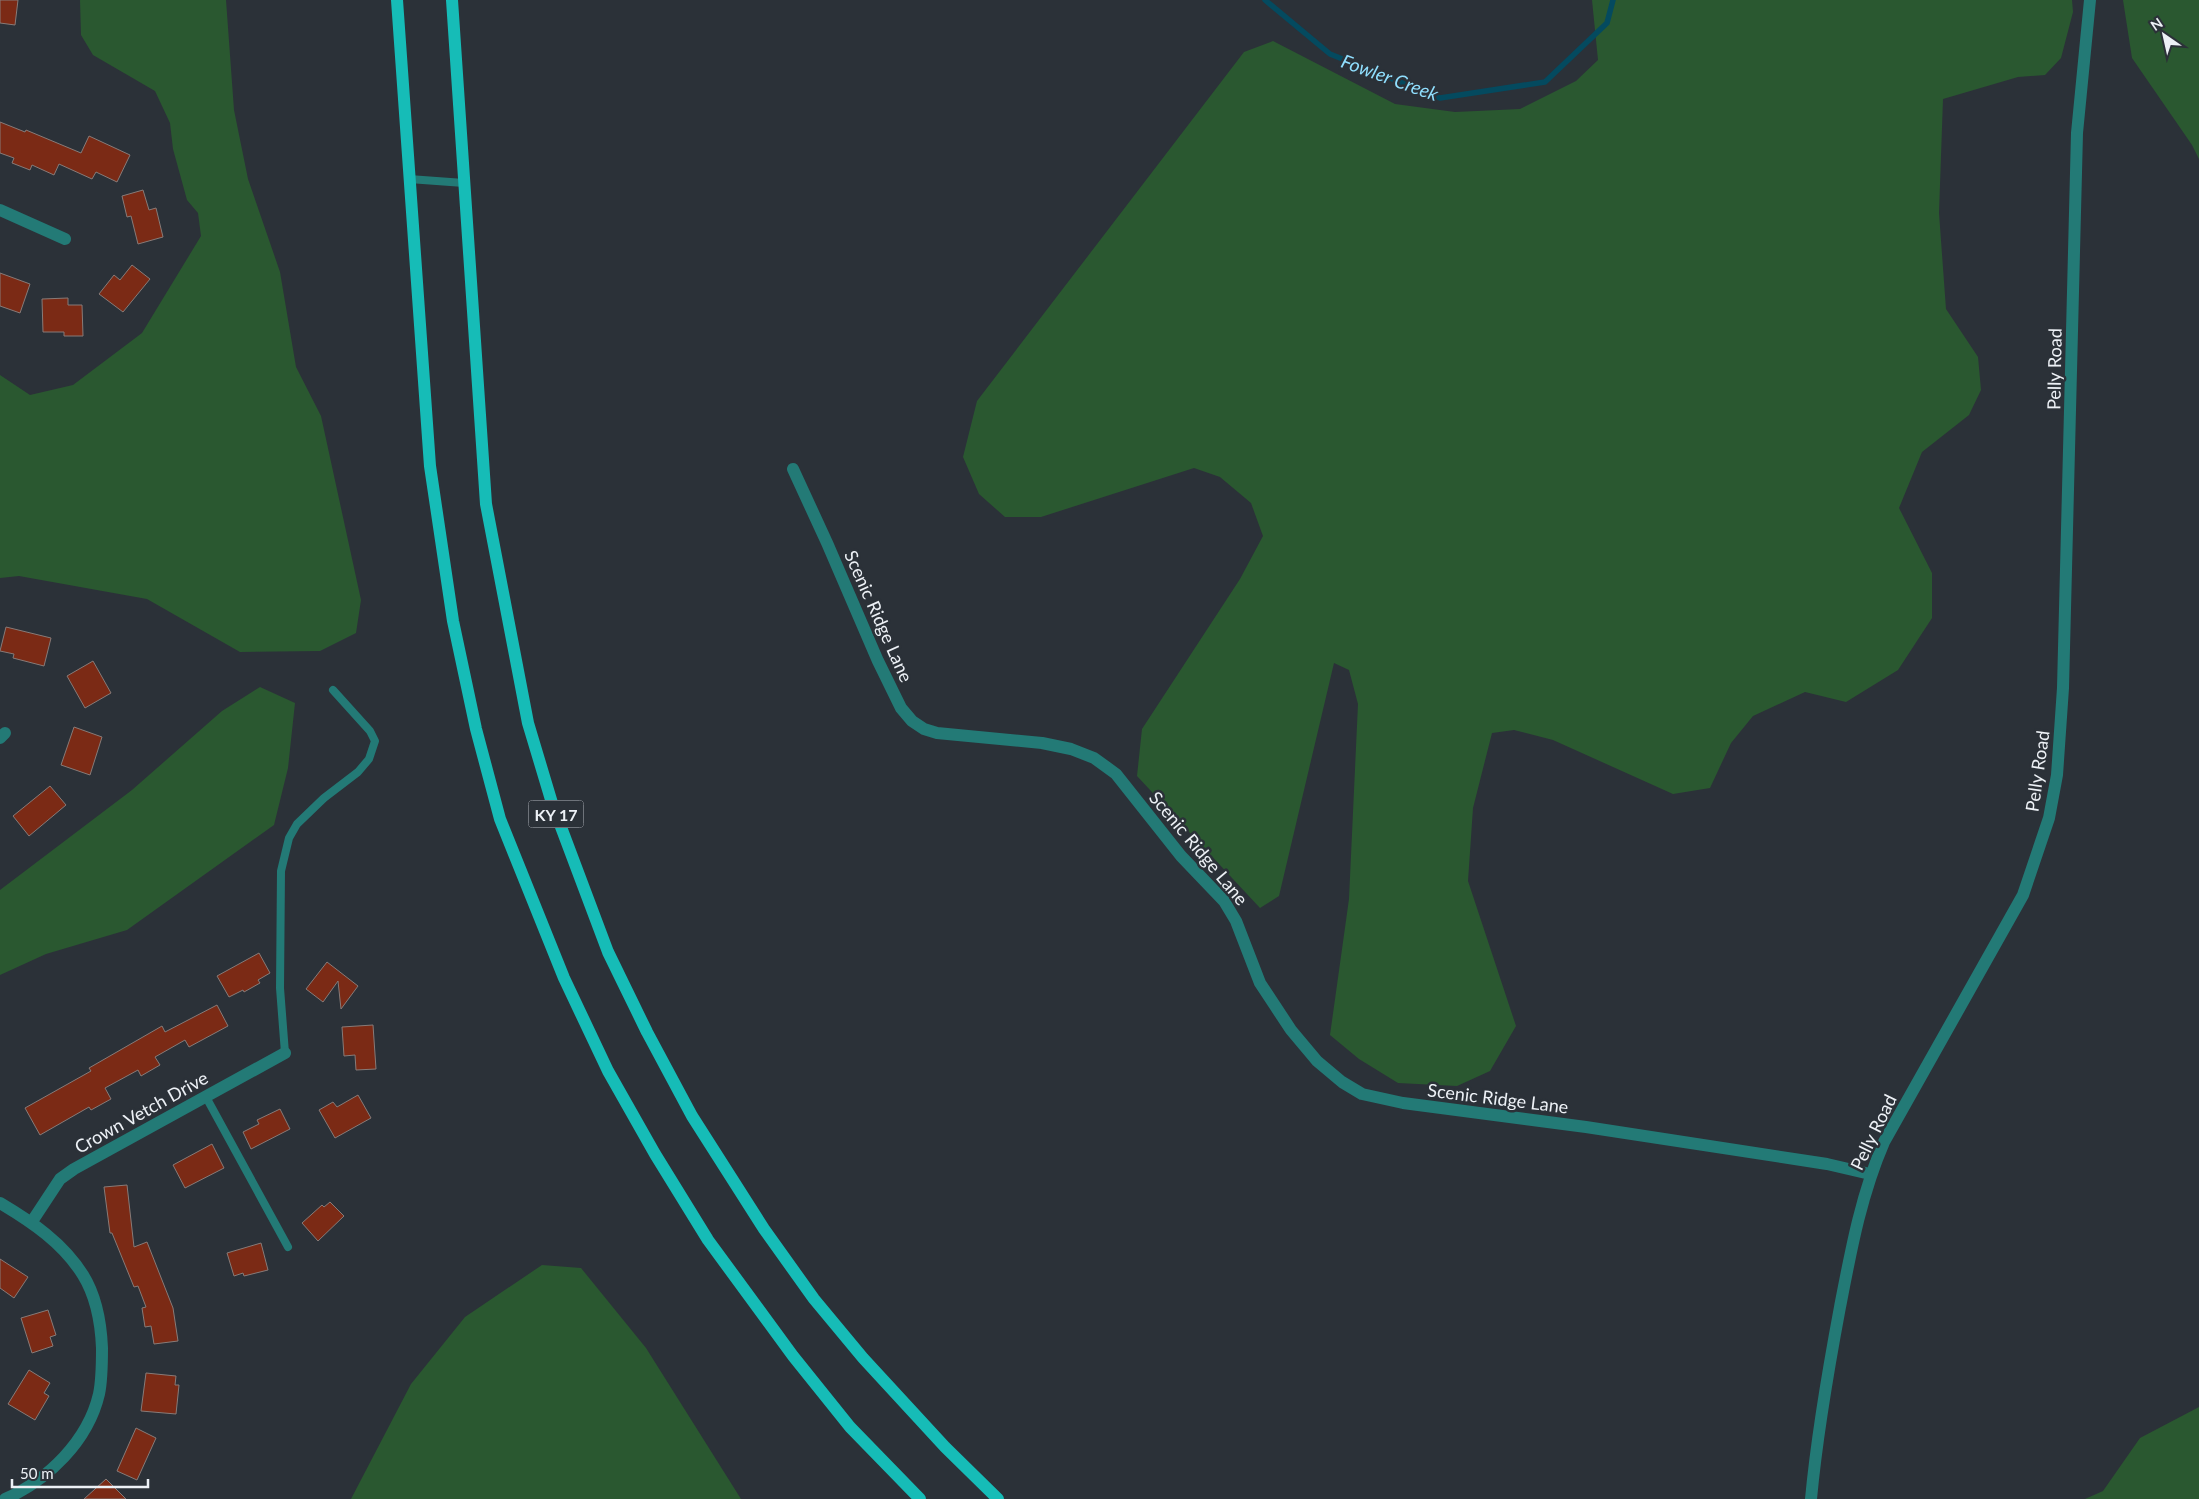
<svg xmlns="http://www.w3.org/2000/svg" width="2199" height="1499" font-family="Lato,sans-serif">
<rect width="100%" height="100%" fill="#2b3138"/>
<!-- green -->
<path fill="#2a5830" d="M80 0H226L234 110 248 179 280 272 296 367 321 416 361 600 356 633 320 651 240 652 147 599 19 576 0 578V375L30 395 73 385 142 333 201 236 198 213 187 200 173 149 170 123 155 91 93 55 81 35Z
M1592 0H2072L2073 12 2061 58 2045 75 2018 77 1943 99 1939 213 1946 309 1978 357 1981 390 1969 415 1922 452 1899 508 1932 573V618L1898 670 1846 702 1805 692 1753 716 1731 743 1710 788 1673 794 1553 740 1514 730 1492 733 1473 808 1468 881 1516 1026 1490 1071 1457 1086 1398 1083 1359 1059 1330 1035 1349 899 1358 704 1349 670 1334 663 1279 896 1260 908 1137 776 1142 729 1240 579 1263 536 1251 503 1220 477 1194 468 1041 517H1005L979 494 963 457 977 401 1244 52 1273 41 1395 104 1455 112 1520 109 1576 81 1598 60Z
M2123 0H2199V159L2192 145 2132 58Z
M260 687 295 703 288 768 274 825 127 930 46 954 0 975V890L132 790 222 711Z
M542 1265 581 1268 646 1348 741 1499H351L411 1384 465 1317Z
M2199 1407V1499H2085L2103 1491 2140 1438Z"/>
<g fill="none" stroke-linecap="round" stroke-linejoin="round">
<!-- stream -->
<path stroke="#044a5f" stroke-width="5.5" d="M1265 0 1330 54 1440 98 1545 82 1607 23 1613 0"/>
</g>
<!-- building -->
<path fill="#7b2a15" stroke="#877b78" d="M0 0H18L15 25 0 23Z
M0 122 25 132 26 130 81 153 89 136 130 155 117 182 96 172 92 179 59 164 54 175 32 165 30 170 12 163 14 158 0 153Z
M143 190 149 210 156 208 163 237 138 244 131 216 127 217 122 196Z
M132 265 150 279 123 312 99 294 114 275 120 280Z
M0 273 30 284 20 313 0 306Z
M68 298V305H82L83 336H64V332H43L42 299Z
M6 627 51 638 44 666 13 658 14 654 0 651Z
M93 661 111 693 85 708 67 676Z
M74 727 102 737 90 775 61 765Z
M50 786 66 805 29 836 13 816Z
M259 953 270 973 258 980 260 983 244 992 243 990 229 997 217 976Z
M327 962 358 986 341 1009 338 981 323 1002 306 989Z
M217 1005 228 1026 189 1047 185 1040 155 1057 160 1065 141 1076 138 1070 105 1088 111 1099 91 1110 89 1107 40 1135 25 1108 91 1071 89 1068 162 1026 165 1032Z
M373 1025 376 1069 356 1070 355 1055 344 1056 342 1027Z
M358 1095 371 1118 335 1138 319 1110 333 1102 337 1107Z
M280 1109 290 1129 251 1149 243 1132 259 1124 257 1120Z
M212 1144 224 1168 185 1188 173 1165Z
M127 1185 134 1247 147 1242 173 1308 178 1341 154 1344 151 1326 145 1327 142 1308 146 1307 138 1286 134 1287 112 1233H110L104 1187Z
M330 1202 344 1216 318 1241 302 1223 322 1205 324 1207Z
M261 1243 268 1270 244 1276 243 1273 234 1276 227 1253Z
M0 1259 28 1277 14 1298 0 1288Z
M48 1310 56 1335 50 1337 53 1346 32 1353 21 1318Z
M29 1370 50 1383 44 1393 49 1396 35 1420 8 1404Z
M146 1373 176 1376 175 1385H179L176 1414 141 1411Z
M136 1428 156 1438 137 1480 117 1471Z
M106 1479 126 1499H84Z"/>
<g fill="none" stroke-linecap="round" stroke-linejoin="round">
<!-- service -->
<path stroke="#237a76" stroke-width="8" d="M409 179 464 183
M285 1053 280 988 281 871 289 838 297 824 324 798 358 772 369 759 375 741 370 731 333 690
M206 1097 288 1247"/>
<!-- minor -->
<path stroke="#237a76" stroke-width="12" d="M0 210 65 239
M793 469 828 545 878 661 901 708 912 721 924 729 937 733 1042 743 1071 749 1094 758 1116 774 1181 856 1224 901 1236 921 1260 983 1291 1030 1317 1061 1342 1082 1362 1094 1403 1103 1586 1127 1827 1164 1870 1174
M0 738 5 733
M0 1203C32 1222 63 1243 83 1275 96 1296 101 1324 102 1348 102 1363 102 1380 99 1394 88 1441 48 1480 5 1499
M31 1223 60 1179 74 1169 285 1053"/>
<!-- tertiary -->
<path stroke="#237a76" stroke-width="12" d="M1811 1499C1817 1434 1828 1371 1840 1307 1851 1250 1861 1195 1884 1142L2023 895 2049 818 2057 775 2063 688 2077 133 2090 0"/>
<!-- primary -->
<path stroke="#16bcb7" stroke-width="12" d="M397 0 430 466 453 621 476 729 500 819 564 978 608 1071 655 1154 708 1240 793 1356 850 1427 920 1499
M452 0 486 504 528 723 552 803 608 952 647 1032 692 1116 764 1229 814 1299 863 1358 945 1447 998 1499"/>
</g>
<g text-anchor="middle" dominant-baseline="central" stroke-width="5" stroke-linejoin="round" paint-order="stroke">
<!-- shield labels -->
<rect fill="#2b3138" stroke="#b3b7bd" stroke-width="1" x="528.5" y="800.5" width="55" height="27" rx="4"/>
<g font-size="16" font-weight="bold" fill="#edf1f6">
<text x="556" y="814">KY 17</text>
</g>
<!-- street labels -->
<g font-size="18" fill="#edf1f6" stroke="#2b3138">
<text transform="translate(2054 369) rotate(-89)">Pelly Road</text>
<text transform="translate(879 616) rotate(66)">Scenic Ridge Lane</text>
<text transform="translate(2037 771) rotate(-82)">Pelly Road</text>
<text transform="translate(1199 848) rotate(50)">Scenic Ridge Lane</text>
<text transform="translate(1498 1098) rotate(7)">Scenic Ridge Lane</text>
<text transform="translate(141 1112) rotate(-29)">Crown Vetch Drive</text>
<text transform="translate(1873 1132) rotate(-64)">Pelly Road</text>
</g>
<!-- water labels -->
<g font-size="19" font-style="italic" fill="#90dffe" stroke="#2b3138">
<text transform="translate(1390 77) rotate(20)">Fowler Creek</text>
</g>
</g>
<!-- north arrow -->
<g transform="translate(2164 35) rotate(326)" stroke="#2b3138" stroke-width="4" paint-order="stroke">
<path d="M0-4L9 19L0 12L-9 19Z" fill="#edf1f6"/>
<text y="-8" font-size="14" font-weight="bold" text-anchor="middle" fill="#edf1f6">N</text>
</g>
<!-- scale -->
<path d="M12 1479v8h136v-8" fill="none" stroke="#edf1f6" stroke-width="2.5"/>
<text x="20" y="1479" font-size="15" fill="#edf1f6" stroke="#2b3138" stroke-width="4" paint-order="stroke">50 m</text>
</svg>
